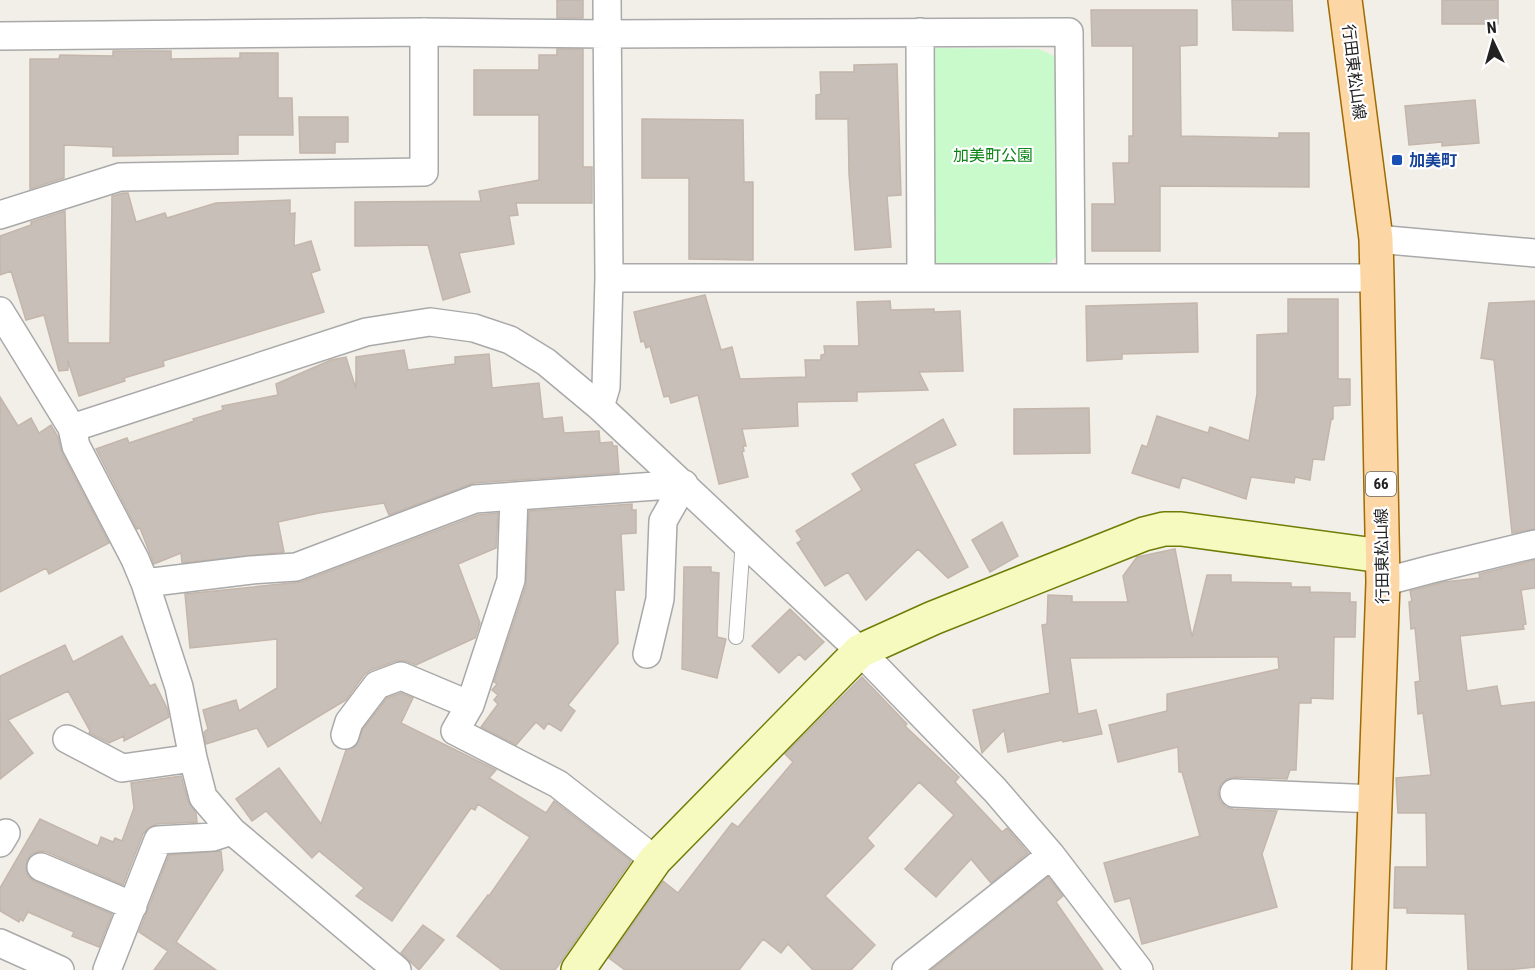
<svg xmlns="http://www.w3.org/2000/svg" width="1535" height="970" font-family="'Roboto Condensed','Noto Sans JP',sans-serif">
<rect width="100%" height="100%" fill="#f2efe9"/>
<!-- park -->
<path fill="#c8facc" d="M929 48 1039 49 1056 57 1059 254 1049 264 929 263Z"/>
<!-- building -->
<path fill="#c7bfb8" stroke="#c4b6ab" stroke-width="1.5" d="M557 0H583V18H557Z
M1232 0H1292L1293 31 1233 30Z
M1442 0H1498V24H1442Z
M1091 10H1197V45L1180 46 1181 136 1279 138V133H1309V187L1160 186V251H1092V204H1115L1113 163H1129V136H1133V46H1092Z
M557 49H583V167H592V203H516L518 215 509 216 514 244 459 253 470 292 443 300 428 245 355 246V202L481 201 479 191 539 180V115H474V70H539V55H557Z
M113 51H171V59L240 58V53H278V98H292L293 135H238V154L113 156V147L64 145V178L30 189V59H59L60 55 113 56Z
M897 64 901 195 887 196 891 247 855 250 849 174 848 119H816V95L821 94 820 72H854V65Z
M1475 100 1479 143 1442 146V142L1409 145 1405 106Z
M299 117H348V142H335V153H300Z
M642 119 743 120 744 182H753V260L689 259V178H642Z
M123 193H128L136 222 165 213 167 218 216 203 290 200V214L295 213 294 246 311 241 320 270 311 273 324 312 163 361 164 366 124 378 125 381 79 396 68 361V370L59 371 44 315 26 320 11 271 0 275V236L31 225V222L65 211 68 343H110L112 196Z
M705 295 721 350 732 347 740 379 806 377 805 360H821V355L825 354 824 346H859L857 302 890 301 891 310 934 309V312L960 311 963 371 919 372 928 390 857 392V401L797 402 798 426 742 429 746 446H743L744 451 742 452 748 477 719 484 698 395 671 403 669 396 664 397 650 346 646 348 644 341 641 342 634 312Z
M1288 299H1338V379H1350V405L1333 406V419L1331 420 1324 460 1313 459 1310 480 1295 477 1294 483 1251 477 1246 499 1182 477 1179 488 1132 473 1142 445 1147 447 1157 416 1208 433 1210 427 1249 441 1257 394V335L1288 333Z
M1535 301V529L1512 533 1494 360 1481 358 1489 303Z
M1197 303 1198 352 1122 354V359L1087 361 1086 306Z
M404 350 408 370 455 364V357L489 354 492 388 539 383 543 419 562 417 564 433 599 431 600 443 612 442 613 446H617L619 473 474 483 389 515 384 503 319 513 278 522 284 552 182 563 181 553 154 564 140 528 137 529 96 449 127 438 129 443 194 421 193 419 223 410 222 406 278 395 276 384 331 360 346 357 356 389V357Z
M0 397 18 426 31 418 39 433 51 425 58 437 62 453 109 543 49 574 46 568 0 592Z
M1089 408 1090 453 1014 454V409Z
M943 419 956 445 914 464 968 567 948 578 918 549 866 600 848 572 825 586 797 543 802 540 796 531 862 490 852 474Z
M632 504V510H636V533L621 534 624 590H615L618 643 568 705 575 711 561 731 548 723 544 729 536 722 516 745 481 727 498 704 494 700 498 695 492 690 497 684 494 682 526 585 529 511Z
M498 513 496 548 458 564 480 623 475 638 416 665 406 661H396L371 670 364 675 346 700 268 747 257 728 206 744 204 732 208 729 203 710 236 700 239 711 277 688V639L190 648 185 594 301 582 478 515Z
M1002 522 1018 556 990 572 972 540Z
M1175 549 1192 637 1207 575H1231V582L1291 583V587H1310V592L1350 593V602H1356L1355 637H1334L1333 699 1311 698V703H1299L1296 770H1290L1287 779 1235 777 1227 779 1221 784 1218 792 1220 801 1226 807 1233 809 1277 811 1262 854 1277 907 1142 944 1130 898 1115 902 1104 863 1200 836 1182 772H1179L1178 747 1118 762 1109 725 1167 711V694L1279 669 1278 657 1070 658 1078 714 1096 710 1102 734 1063 742 1062 740 1008 752 1004 730 982 753 973 710 1050 693 1042 625 1047 624 1048 595 1072 596V602H1128L1123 576 1137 557Z
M1535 560V588L1521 590 1526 624 1523 625 1524 629 1460 636 1467 691 1497 686 1501 706 1535 702V967L1506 970H1468L1465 914 1407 913V908H1394L1395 867H1427L1426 813H1398L1396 778 1431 775 1423 713 1418 714 1415 682 1420 681 1415 628 1411 629 1409 602 1412 601 1410 591 1444 582 1480 578 1479 574Z
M684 567H711V572L719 573 717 637 726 639 717 678 682 669Z
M790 609 824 642 805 660 799 654 779 673 752 646Z
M122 636 150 686 155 684 167 708 169 717 124 741V736L109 743 89 733 90 731 68 691 8 720 33 753 0 779V676L65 645 73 662Z
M862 677 907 724 905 726 959 777 955 782 1002 832 1007 828 1028 853 991 883 971 859 936 897 905 869 954 815 919 782 867 838 874 846 825 896 875 945 851 970H813L788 944 781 953 763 939 739 970H625L609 958 663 881 678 893 732 823 738 827 793 762 785 754Z
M401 693 413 698 401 723 496 770 489 778 546 813 554 801 631 861 555 970H502L457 936 488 895 489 896 530 837 478 804 475 810 471 808 392 921 356 896 364 888 319 851 312 858 266 811 252 821 236 799 279 768 321 824 346 750 356 746 363 729 387 698Z
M181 776 188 801 196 813 197 822 157 824 148 828 143 834 123 885 47 852 40 851 32 854 27 860 26 869 28 876 34 881 112 914 99 947 72 936 74 932 28 912 23 921 20 919 19 922 0 911V888L40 819 98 846 101 837 113 842 115 838 122 841 134 808 131 783Z
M221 851 223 870 176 942 216 970H154L168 951 139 932 169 855Z
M1048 877 1063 896 1056 902 1103 970H931Z
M423 925 444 940 419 970 401 953Z"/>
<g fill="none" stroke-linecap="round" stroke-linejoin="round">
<defs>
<path id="lane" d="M736 637 743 541"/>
<path id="street" d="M920 32 921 277
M0 36 424 32 607 34 1069 32 1071 277
M0 215 120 177 424 172V32
M1376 239 1535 253
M609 278H1377
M0 311 72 428 76 446 135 559 145 583 179 687 193 758 203 797 232 831 397 970
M600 407 606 387 609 278 607 0
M72 428 366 332 430 322 474 328 510 340 546 362 600 407 860 651 995 790 1051 855 1139 970
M514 497 511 580 470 705 455 731 558 784 655 860
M1383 582 1432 569 1535 544
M145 583 251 570 296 567 475 499 684 484
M647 654 660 599 663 521 684 484
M345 735 349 722 377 685 401 676 470 705
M67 739 122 768 193 758
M1234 793 1375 799
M0 843 6 833
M41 867 133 906
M0 943 60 970
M107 970 158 840 213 837 232 831
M906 970 1051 855"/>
<path id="secondary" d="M578 970 655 860 860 651 933 618 1144 534 1164 529H1181L1382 556"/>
<path id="primary" d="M1345 0 1376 239 1377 278 1383 582 1369 970"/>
</defs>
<!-- lane casing -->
<use href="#lane" stroke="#a9a9a9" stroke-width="16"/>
<!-- street casing -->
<use href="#street" stroke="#a9a9a9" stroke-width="30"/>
<!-- secondary casing -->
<use href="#secondary" stroke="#707d05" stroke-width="36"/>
<!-- primary casing -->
<use href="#primary" stroke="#a06b00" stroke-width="36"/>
<!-- lane -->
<use href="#lane" stroke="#fff" stroke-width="14"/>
<!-- street -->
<use href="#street" stroke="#fff" stroke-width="27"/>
<!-- secondary -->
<use href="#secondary" stroke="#f7fabf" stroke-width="33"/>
<!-- primary -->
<use href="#primary" stroke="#fcd6a4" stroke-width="33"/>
</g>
<!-- markers -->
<rect fill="#1a4fb4" stroke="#fff" stroke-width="2" x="1391" y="154" width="12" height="12" rx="3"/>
<g text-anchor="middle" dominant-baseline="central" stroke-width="4.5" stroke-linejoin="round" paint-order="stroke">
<!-- shield labels -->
<rect fill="#fff" stroke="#646464" stroke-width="1.5" x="1366" y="472" width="30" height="24" rx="4.5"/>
<g font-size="15" font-weight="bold" fill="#222">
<text x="1381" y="484">66</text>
</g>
<!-- street labels -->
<g font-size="16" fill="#222" stroke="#fff">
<text transform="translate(1354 72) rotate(83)">行田東松山線</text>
<text transform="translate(1382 556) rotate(-91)">行田東松山線</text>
</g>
<!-- park labels -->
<g font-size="16" fill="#0c8416" stroke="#fff">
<text x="993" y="155">加美町公園</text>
</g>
<!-- transit labels -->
<g font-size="16" font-weight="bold" fill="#164399" stroke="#fff" text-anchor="start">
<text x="1409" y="160">加美町</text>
</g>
</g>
<!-- north arrow -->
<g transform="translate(1493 42) rotate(355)" stroke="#ffffff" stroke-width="4.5" paint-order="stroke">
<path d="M0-4.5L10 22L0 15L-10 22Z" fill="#222222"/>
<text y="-9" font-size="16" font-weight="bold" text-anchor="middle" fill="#222222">N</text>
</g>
</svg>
